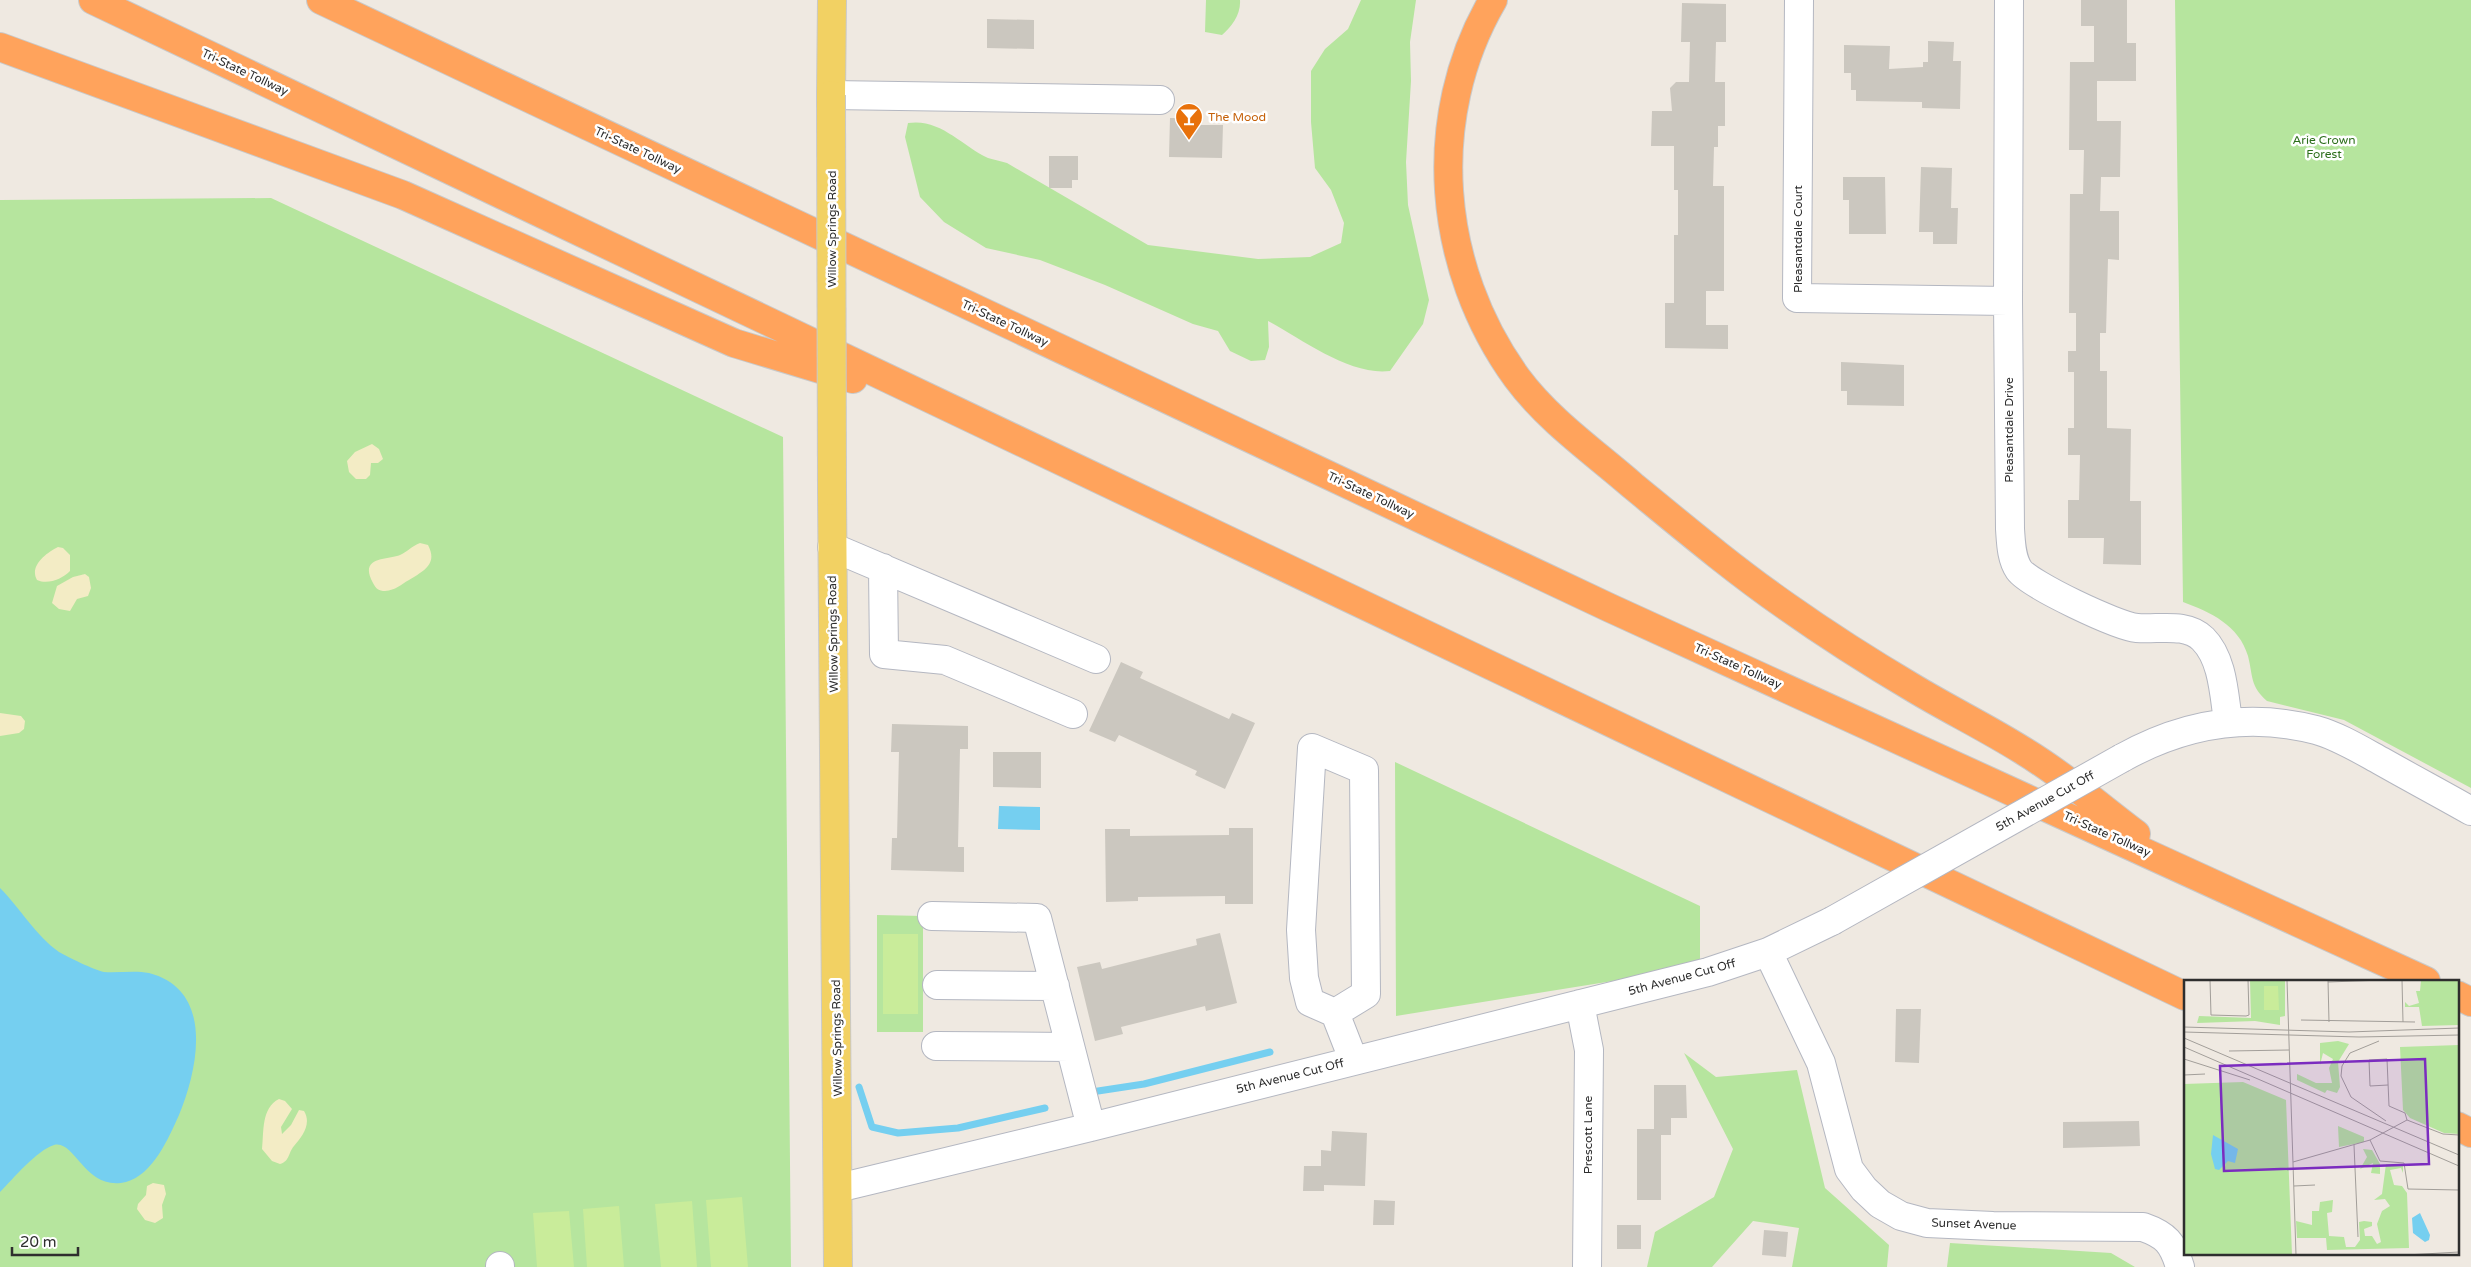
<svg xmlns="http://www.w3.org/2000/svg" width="2471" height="1267" font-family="'Varela Round',sans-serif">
<rect width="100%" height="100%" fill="#efe9e1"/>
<!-- green -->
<path fill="#b6e59e" d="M1206 0H1240C1241 14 1232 26 1222 35L1205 32Z
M1361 0H1416L1410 42 1411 81 1406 162 1408 205 1429 300 1423 324 1390 371C1350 376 1303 340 1268 321L1269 347 1265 360 1251 361 1230 351 1218 331 1193 324 1105 285 1040 260 986 248 944 222 920 197 905 137 908 123C940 118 961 145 988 158 994 160 1001 161 1007 163L1148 245 1258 259 1310 257 1341 243 1344 223 1331 190 1315 168 1311 122V71L1325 49 1348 29Z
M2175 0H2471V788L2344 720 2267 701C2250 686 2253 676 2248 656 2239 625 2210 612 2183 602Z
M271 198 783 437 791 1267H0V200Z
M1395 762 1700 906V967L1396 1016Z
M877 915 923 916V1032H877Z
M1684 1053 1716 1077 1797 1070 1825 1188 1889 1245 1887 1267H1792L1799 1228 1753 1221 1712 1267H1647L1655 1232 1714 1197 1733 1149Z
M1950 1243 2111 1253 2135 1267H1947Z"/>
<!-- sand -->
<path fill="#f3ecc5" d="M372 444 379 449 383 459 378 463H371L370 475 366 479H356L349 472 347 461 355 452Z
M420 543 428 545C438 564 424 571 409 580 400 585 396 590 385 591 379 591 376 589 373 583 358 556 388 560 400 555 407 552 412 546 420 543Z
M58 547 63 548 70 555V571C62 579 48 585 37 580 29 566 46 553 58 547Z
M85 574 89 577 91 588 88 596 77 599 70 611 59 609 52 603 57 586 73 577Z
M0 713 21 716 25 721 24 729 19 733 0 736Z
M279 1099 285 1101 292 1109 281 1127 282 1134 291 1125 299 1110 304 1111C312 1124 302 1137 294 1146 288 1153 290 1161 280 1164L272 1161 262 1149C264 1132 261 1108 279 1099Z
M153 1183 164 1185 166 1194 162 1205 163 1218 155 1223 145 1220 137 1209 138 1204 146 1195 147 1186Z"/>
<!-- pitch -->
<path fill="#c9ec9a" d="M883 934H918V1014H883Z
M742 1197 748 1267H711L706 1200Z
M692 1201 697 1267H661L655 1204Z
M619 1206 624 1267H587L583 1209Z
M569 1211 574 1267H537L533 1213Z"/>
<!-- water -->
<path fill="#75cff0" d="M999 806 1040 807V830L998 829Z
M0 888C20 908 36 936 59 952 68 957 94 970 104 972 119 973 135 970 149 973 215 990 198 1069 179 1115 169 1137 153 1175 126 1182 85 1192 75 1139 54 1145 37 1150 13 1179 0 1192Z"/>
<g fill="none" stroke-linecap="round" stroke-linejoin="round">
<!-- stream -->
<path stroke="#75cff0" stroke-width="7" d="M859 1087 872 1127 898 1133 958 1128 1045 1108
M1098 1091 1144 1084 1270 1052"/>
</g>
<!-- building -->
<path fill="#cbc7bf" d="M2081 0H2127V43H2136V81H2097V121H2121L2120 177H2101L2100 211H2119V260L2108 259 2106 333H2100V371H2107V428L2131 429 2130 501H2141V565L2103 564 2104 538H2068V500H2079L2080 455H2068V428H2074V372H2068V351H2076V313H2069L2070 194H2083L2084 150H2069L2070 62H2094V26H2081Z
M1682 3 1726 4V42H1716L1715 82H1725V126H1718V147H1714L1713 186H1724V291H1706V325H1728V349L1665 348V303H1674V235H1678V190H1674V146H1651L1652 111H1672L1670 88 1676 82H1689L1690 42H1681Z
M987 19 1034 20V49L987 48Z
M1928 41 1954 42 1953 61H1961L1960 109 1922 108V102L1856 101V90H1851V73H1844V45L1890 46 1889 69 1923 67V62H1928Z
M1170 118H1187V125H1223L1222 158 1169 157Z
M1049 156H1078V180H1072V188H1049Z
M1921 167 1952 168 1951 208H1958L1957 244H1933V232H1919Z
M1843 177H1885L1886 234H1849V200H1843Z
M1841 362 1904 365V406L1847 405V391H1841Z
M1121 662 1143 672 1140 678 1229 719 1232 713 1255 723 1225 789 1195 775 1197 771 1119 735 1115 742 1089 731Z
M892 724 968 726V749H960L958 847H964V872L891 870 892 838H897L899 752H891Z
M993 752H1041V788L993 787Z
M1229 828H1253V904H1225V896L1138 897V901L1106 902 1105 829H1130V836L1229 835Z
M1220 933 1237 1003 1206 1011 1205 1006 1121 1027 1123 1034 1095 1041 1077 967 1100 962 1102 969 1197 945 1196 939Z
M1896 1009H1921L1919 1063 1895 1062Z
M1654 1085H1686L1687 1118H1671V1135H1661V1200H1637V1129H1654Z
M2139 1121 2140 1146 2063 1148V1122Z
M1332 1131 1367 1133 1365 1186 1324 1185V1191H1303L1304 1166H1321V1150L1331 1151Z
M1374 1200 1395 1201 1394 1225H1373Z
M1617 1225H1641V1249H1617Z
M1764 1230 1788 1232 1786 1257 1762 1255Z"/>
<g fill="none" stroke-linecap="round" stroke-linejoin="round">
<defs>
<path id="minor" d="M1799 0 1797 298 2008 301
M2009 0 2008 301 2010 529C2011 542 2011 558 2019 570 2030 585 2117 626 2137 628 2158 630 2186 622 2203 639 2223 659 2224 695 2228 721
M831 95 1160 100
M832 547 1096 659
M883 568 884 654 945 660 1073 714
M2122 758C2183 724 2247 712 2316 730 2338 736 2361 750 2381 761 2411 778 2441 794 2471 811
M932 916 1037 918 1091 1127
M1768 952 1821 1063 1849 1169 1864 1189 1880 1204 1901 1216 1927 1223 1993 1226 2143 1227C2166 1235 2173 1243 2180 1267
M937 985 1055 986
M1580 1004 1589 1050 1587 1267
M1335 1013 1366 994 1364 770 1312 748 1301 930 1304 978 1310 1002 1335 1013 1353 1059
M936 1046 1070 1047
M838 1188 1091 1127 1708 972 1768 952 1832 921
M500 1266V1267"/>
<path id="major" d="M831 95 832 0
M832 491 838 1267"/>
<path id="highway" d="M93 0 2185 996
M321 0 1610 608 2426 981
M1493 0C1424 118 1437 268 1517 378 1548 420 1594 452 1633 486 1683 527 1733 569 1786 606 1827 635 1871 663 1915 689 1950 710 1987 728 2022 750 2062 774 2099 806 2136 834
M0 47 403 195 734 343 853 379
M2457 995 2471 1002
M2457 1126 2471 1133"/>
</defs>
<!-- minor casing -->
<use href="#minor" stroke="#b4b7c1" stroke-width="30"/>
<!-- major casing -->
<use href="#major" stroke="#c9c9c9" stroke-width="30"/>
<!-- highway casing -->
<use href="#highway" stroke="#c9c9c9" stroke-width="30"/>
<!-- minor -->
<use href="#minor" stroke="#fff" stroke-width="28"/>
<!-- major -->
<use href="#major" stroke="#f2d163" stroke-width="28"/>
<!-- highway -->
<use href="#highway" stroke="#ffa35c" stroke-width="28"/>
<defs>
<path id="minor-bridge" d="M1832 921 2122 758"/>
<path id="major-bridge" d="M831 95 832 491"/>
</defs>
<!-- minor-bridge casing -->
<use href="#minor-bridge" stroke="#b4b7c1" stroke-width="30" stroke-linecap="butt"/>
<!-- major-bridge casing -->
<use href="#major-bridge" stroke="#c9c9c9" stroke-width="30" stroke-linecap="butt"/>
<!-- minor-bridge -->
<use href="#minor-bridge" stroke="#fff" stroke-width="28"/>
<!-- major-bridge -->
<use href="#major-bridge" stroke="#f2d163" stroke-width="28"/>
</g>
<!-- icons -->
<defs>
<symbol id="bar-pin" viewBox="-11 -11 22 30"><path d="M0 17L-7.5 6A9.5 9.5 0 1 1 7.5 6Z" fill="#e8710a" stroke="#fff"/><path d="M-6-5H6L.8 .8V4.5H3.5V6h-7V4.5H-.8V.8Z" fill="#fff"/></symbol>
</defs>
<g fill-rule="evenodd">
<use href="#bar-pin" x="1173" y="101" width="32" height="43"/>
</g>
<g text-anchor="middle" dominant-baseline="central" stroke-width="5" stroke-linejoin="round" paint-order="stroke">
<!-- street labels -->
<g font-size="12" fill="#2e2e2e" stroke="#fff">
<text transform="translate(245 72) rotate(25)">Tri-State Tollway</text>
<text transform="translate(638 150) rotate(25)">Tri-State Tollway</text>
<text transform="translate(832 229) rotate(-90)">Willow Springs Road</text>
<text transform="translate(1798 239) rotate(-90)">Pleasantdale Court</text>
<text transform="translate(1005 323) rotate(25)">Tri-State Tollway</text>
<text transform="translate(2009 430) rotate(-90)">Pleasantdale Drive</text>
<text transform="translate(1371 495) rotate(25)">Tri-State Tollway</text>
<text transform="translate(833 634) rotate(-91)">Willow Springs Road</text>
<text transform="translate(1738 666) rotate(24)">Tri-State Tollway</text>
<text transform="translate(2045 801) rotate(-29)">5th Avenue Cut Off</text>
<text transform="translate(2107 834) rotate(24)">Tri-State Tollway</text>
<text transform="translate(1682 977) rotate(-15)">5th Avenue Cut Off</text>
<text transform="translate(837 1038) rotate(-91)">Willow Springs Road</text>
<text transform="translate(1290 1076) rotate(-14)">5th Avenue Cut Off</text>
<text transform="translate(1588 1135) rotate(-90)">Prescott Lane</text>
<text transform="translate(1974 1224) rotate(2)">Sunset Avenue</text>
</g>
<!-- food labels -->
<g font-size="12" fill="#c56008" stroke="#fff" text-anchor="start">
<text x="1208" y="117">The Mood</text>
</g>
<!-- park labels -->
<g font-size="12" fill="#2c6e1b" stroke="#fff">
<text x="2324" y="140">Arie Crown<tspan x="2324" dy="14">Forest</tspan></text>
</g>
</g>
<!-- overview -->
<g transform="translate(2184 980)">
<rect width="275" height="275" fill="#efe9e1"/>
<path d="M66 0H101V36L96 37V45L71 41 13 43 15 36 67 38ZM237 0H275V45L238 46 235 27H221V22L225 26 235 23 232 11H236ZM154 61 165 64 154 82 156 107 153 113 143 110 141 113 113 100V94L132 103H148L145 88 149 79 139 73 136 85V63ZM275 65V154L260 153 226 138 219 130 216 67ZM59 102 102 120 108 275H0V104ZM154 146 180 157V162L155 167ZM179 169 188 170 196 184V194L187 193 189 183 176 189 183 177ZM202 184 219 186V193L217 188 206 190 210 205 218 206 223 213 225 268 143 270 142 258H113L112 241 128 245V231H135L136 222 149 220 148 232 143 233 145 256 160 257 162 267H171L176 260 175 242 180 241 188 242V246L180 249 181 256H188L193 264 197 262 193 244 198 231 206 226 201 219 190 220 198 214Z" fill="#b6e59e"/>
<path d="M80 6H94L95 30H80Z" fill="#c9ec9a"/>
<path d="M29 155 54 169 51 183 44 181 35 190 31 189 27 174ZM236 233 246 255 245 260 241 262 229 253 228 238Z" fill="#75cff0"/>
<path fill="none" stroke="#a29e99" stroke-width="1" d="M26 0 27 35 62 36 65 35 64 0M103 0 112 275M144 0 145 42M218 0 219 42M144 2 199 0M117 40 231 42M0 47 165 52 275 48M0 52 175 57 275 55M0 58 275 175M195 61 166 73 158 86 157 96 167 117 202 141M0 67 275 186M45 71 105 70M0 79 66 100M0 95 21 94M204 105 186 106 185 80 203 79 205 126 221 133 223 140M186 160 196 181 220 183 224 209 275 210M170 165 174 257M109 182 186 160 223 140 259 154 275 155M110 206 131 205M222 275 275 272"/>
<path fill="#7b2cbf" fill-opacity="0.15" stroke="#7b2cbf" stroke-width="2.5" d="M241 79 245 184 40 191 36 86Z"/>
<rect width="275" height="275" fill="none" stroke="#2e2e2e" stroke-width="2.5"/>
</g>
<!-- scale -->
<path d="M12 1247v8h66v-8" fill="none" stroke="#2e2e2e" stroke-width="2.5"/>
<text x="20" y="1247" font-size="15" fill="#2e2e2e" stroke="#ffffff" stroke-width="4" paint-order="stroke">20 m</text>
</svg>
